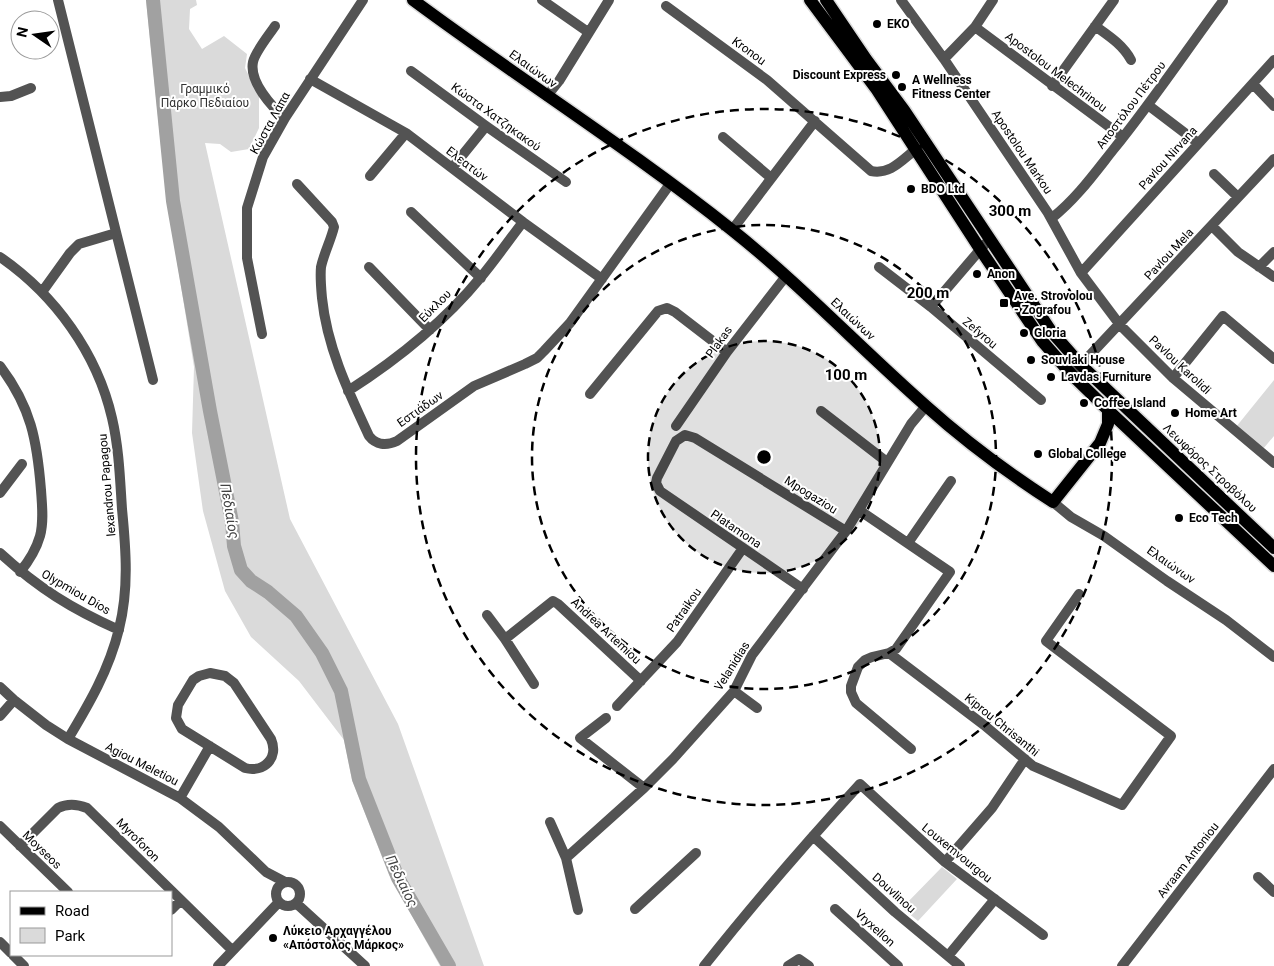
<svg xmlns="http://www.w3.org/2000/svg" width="1274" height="966" font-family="Roboto,sans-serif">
<rect width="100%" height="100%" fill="#fff"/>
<!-- green -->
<path fill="#dadada" d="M146 0H196L197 5 190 9 189 29 202 49 224 36 247 54 245 68 259 96V128L249 149 231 152 220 144 205 143 290 519 398 724 484 966H440L389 875 352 780 344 740 299 681 251 637 225 591 203 511 192 433 194 367 175 249 161 146Z
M1274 380V436L1263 449 1236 427Z
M942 867 957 879 918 921 902 908Z"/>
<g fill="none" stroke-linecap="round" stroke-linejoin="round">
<!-- river -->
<path stroke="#a1a1a1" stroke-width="14" d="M153 0 173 201 210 411 232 522 234 546 241 570 251 581 268 592 296 616 322 653 341 691 359 779 398 878 449 966"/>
<defs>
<path id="major" d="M413 0C518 78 629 148 732 230 800 284 860 348 926 406 965 441 1008 473 1053 502L1100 443 1108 424V410
M810 0 877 90 980 249 1042 341 1072 375 1108 410 1274 566
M826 0 866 59 904 110 1051 331 1081 365 1274 548"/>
</defs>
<!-- major casing -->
<use href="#major" stroke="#dbdbdb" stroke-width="15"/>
<!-- minor -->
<path stroke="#535353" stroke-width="10" d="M58 0 153 380
M542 0 588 32
M901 0 944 59 1048 213 1081 273 1120 325 1173 378 1274 463
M666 6 767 80 871 171C890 175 902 160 915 150
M275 26C269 35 255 52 253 62 249 82 272 107 285 118
M1095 26C1109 36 1123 45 1131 60
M975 27 1123 137
M944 59 975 27 993 0
M411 71 486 126 566 182
M310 79 406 133 523 222 602 279
M1253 84 1274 106
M1052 86 1114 0
M547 96 559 81 609 0
M0 97 11 96 31 88
M1148 105 1198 143
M723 137 770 177
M452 168 486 126
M1214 174 1238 197
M370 176 406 133
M297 184 332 222 334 227C331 240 324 253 321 267 320 277 321 287 322 298 327 347 348 391 369 436 376 445 386 446 397 441L474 386 525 364 537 358 544 351 570 323 670 184
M411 212 481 278
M1052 218C1076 199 1094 174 1113 150 1152 102 1186 51 1223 1
M1212 226 1238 252 1274 277
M732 230 815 121
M0 257C55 295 97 353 112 418 119 448 120 479 122 509 126 550 129 589 119 629 109 670 89 704 68 739
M369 267 430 330
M879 267 931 307 1041 400
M1259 267 1274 252
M1081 273 1274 60
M42 292 70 253 79 244 116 233
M931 307 985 244
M262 334 247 258V208L263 157 285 118 363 0
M0 366C31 407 37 440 41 490 42 505 44 521 40 536 36 550 29 561 20 572
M1076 370 1274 159
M1173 378 1223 316 1274 359
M348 391C398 359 444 322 481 277 496 259 509 240 523 222
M590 394 658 311 667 308 675 312 727 352
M821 411 887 462
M676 426 727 352 786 276
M0 493 22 464
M1053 502 1071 517 1104 536 1167 581 1226 620 1274 657
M859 510 950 572 896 649 889 653 984 725 1033 766 1122 805 1171 736 1046 641 1079 594
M908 543 951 481
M0 553C38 588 72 609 119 630
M803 589 660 491 656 483 657 478 676 441 685 435 695 438 846 531
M487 615 505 639 534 684
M505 639 553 601 558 604 641 681
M889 653 872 657 865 660 858 667 851 686V692L856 703 911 749
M210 673 225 676 234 683 271 739C279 758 264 773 245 768L182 729 176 718 178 705 193 680 199 676Z
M0 687 14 700 46 725 68 739 180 798 219 827 266 872 285 882
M734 691 757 708
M617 706 677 642 743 548
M0 716 14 700
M606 718 580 738 644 788
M180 798 210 746
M550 822 566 858 578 910
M0 826 68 892
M813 836 895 912 960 966
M20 846 58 808C68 803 77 804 87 808L232 950
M566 858 644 788 673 759 734 691 752 655 846 531 911 424 926 406
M945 862 992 808 1025 759
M1258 877 1274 892
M276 894a12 12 0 1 1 24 0a12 12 0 1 1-24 0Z
M296 903 365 966
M635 909 696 853
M835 909 898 966
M171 910 181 900
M0 942 11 953
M13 955 24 966
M948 956 995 899
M218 966 279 902
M704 966C754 903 806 843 860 784L945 862 1043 935
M788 966 799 959 809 966
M1122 966 1274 769"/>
<!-- major -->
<use href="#major" stroke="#000" stroke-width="12"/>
</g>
<!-- distance rings -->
<circle cx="764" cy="457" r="116" fill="#000" fill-opacity=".12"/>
<g fill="none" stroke="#000" stroke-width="2.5" stroke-dasharray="9 6">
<circle cx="764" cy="457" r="116"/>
<circle cx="764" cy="457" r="232"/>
<circle cx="764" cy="457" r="348"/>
</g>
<!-- markers -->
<g fill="#000" stroke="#fff" stroke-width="2">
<circle cx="877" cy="24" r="5"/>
<circle cx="896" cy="75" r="5"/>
<circle cx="902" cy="87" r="5"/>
<circle cx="911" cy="189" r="5"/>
<circle cx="977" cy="274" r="5"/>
<rect x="999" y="298" width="10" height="10" rx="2.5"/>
<circle cx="1024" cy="333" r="5"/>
<circle cx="1031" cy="360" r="5"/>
<circle cx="1051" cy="377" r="5"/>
<circle cx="1084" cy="403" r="5"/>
<circle cx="1175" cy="413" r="5"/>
<circle cx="1038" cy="454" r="5"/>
<circle cx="1179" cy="518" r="5"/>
<circle cx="273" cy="938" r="5"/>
</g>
<g text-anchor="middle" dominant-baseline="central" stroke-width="4" stroke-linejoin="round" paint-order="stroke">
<!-- poi labels -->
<g font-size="12" font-weight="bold" fill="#000" stroke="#fff" text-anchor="start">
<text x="887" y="24">EKO</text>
<text x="886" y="75" text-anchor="end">Discount Express</text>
<text x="912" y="80">A Wellness<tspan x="912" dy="14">Fitness Center</tspan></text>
<text x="921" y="189">BDO Ltd</text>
<text x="987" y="274">Anon</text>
<text x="1014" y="296">Ave. Strovolou<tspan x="1014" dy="14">- Zografou</tspan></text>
<text x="1034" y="333">Gloria</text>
<text x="1041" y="360">Souvlaki House</text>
<text x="1061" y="377">Lavdas Furniture</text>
<text x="1094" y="403">Coffee Island</text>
<text x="1185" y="413">Home Art</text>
<text x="1048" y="454">Global College</text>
<text x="1189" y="518">Eco Tech</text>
<text x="283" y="931">Λύκειο Αρχαγγέλου<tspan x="283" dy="14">«Απόστολος Μάρκος»</tspan></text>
</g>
<!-- street labels -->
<g font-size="12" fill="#000" stroke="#fff">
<text transform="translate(749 51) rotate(36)">Kronou</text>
<text transform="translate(533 69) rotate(36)">Ελαιώνων</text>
<text transform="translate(1056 72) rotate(37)">Apostolou Melechrinou</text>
<text transform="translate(1131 105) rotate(-53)">Αποστόλου Πέτρου</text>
<text transform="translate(496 117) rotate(36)">Κώστα Χατζηκακού</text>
<text transform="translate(270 123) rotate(-61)">Κώστα Λάπα</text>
<text transform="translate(1022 152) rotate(56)">Apostolou Markou</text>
<text transform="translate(1168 158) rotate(-48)">Pavlou Nirvana</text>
<text transform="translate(467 164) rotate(37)">Ελεατών</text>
<text transform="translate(1169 254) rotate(-47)">Pavlou Mela</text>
<text transform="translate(435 306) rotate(-45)">Εύκλου</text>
<text transform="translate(853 319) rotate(43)">Ελαιώνων</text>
<text transform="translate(980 333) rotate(40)">Zefyrou</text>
<text transform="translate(719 342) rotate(-54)">Plakas</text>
<text transform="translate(1180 365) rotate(43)">Pavlou Karolidi</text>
<text transform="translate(420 409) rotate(-35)">Εστιάδων</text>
<text transform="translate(1210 468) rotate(43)">Λεωφόρος Στροβόλου</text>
<text transform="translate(107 485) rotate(-95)">lexandrou Papagou</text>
<text transform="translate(811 495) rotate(32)">Mpogaziou</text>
<text transform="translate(736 529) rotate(34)">Platamona</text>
<text transform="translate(1171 565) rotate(35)">Ελαιώνων</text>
<text transform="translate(76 592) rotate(30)">Olypmiou Dios</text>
<text transform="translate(684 610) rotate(-55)">Patraikou</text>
<text transform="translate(606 631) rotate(43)">Andrea Artemiou</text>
<text transform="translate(732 666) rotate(-58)">Velanidias</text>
<text transform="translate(1002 725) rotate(39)">Kiprou Chrisanthi</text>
<text transform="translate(142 764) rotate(27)">Agiou Meletiou</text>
<text transform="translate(138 840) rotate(45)">Myroforon</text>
<text transform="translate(42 850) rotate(44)">Moyseos</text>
<text transform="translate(957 853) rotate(39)">Louxemvourgou</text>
<text transform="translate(1188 860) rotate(-52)">Avraam Antoniou</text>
<text transform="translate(894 893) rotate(42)">Douvlinou</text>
<text transform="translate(875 928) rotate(42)">Vryxellon</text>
</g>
<!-- park labels -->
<g font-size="12" fill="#313131" stroke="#fff">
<text x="205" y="89">Γραμμικό<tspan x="205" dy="14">Πάρκο Πεδιαίου</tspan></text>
</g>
<!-- water labels -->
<g font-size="14" font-style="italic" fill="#424242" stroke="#fff">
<text transform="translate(230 511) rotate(80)">Πεδιαίος</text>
<text transform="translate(402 881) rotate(64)">Πεδιαίος</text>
</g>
</g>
<circle cx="764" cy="457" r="8" fill="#000" stroke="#fff" stroke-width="2.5"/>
<g font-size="15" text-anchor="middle" font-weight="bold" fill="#000" stroke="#fff" stroke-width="4" stroke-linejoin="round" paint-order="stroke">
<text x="1010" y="216">300 m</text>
<text x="928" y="298">200 m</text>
<text x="846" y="380">100 m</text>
</g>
<!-- legend -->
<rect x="10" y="891" width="162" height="65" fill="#ffffff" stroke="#999999"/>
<rect x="20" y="907" width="25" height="8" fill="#000000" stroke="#999999"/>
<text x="55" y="916" font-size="15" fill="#000000">Road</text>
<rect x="20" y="928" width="25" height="15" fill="#dadada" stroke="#999999"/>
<text x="55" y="941" font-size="15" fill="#000000">Park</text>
<!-- north arrow -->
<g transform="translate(35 35) rotate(283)"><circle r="24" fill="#ffffff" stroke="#999999"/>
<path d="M0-4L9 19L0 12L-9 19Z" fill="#000000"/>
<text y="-8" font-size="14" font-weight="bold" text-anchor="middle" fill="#000000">N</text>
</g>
</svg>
